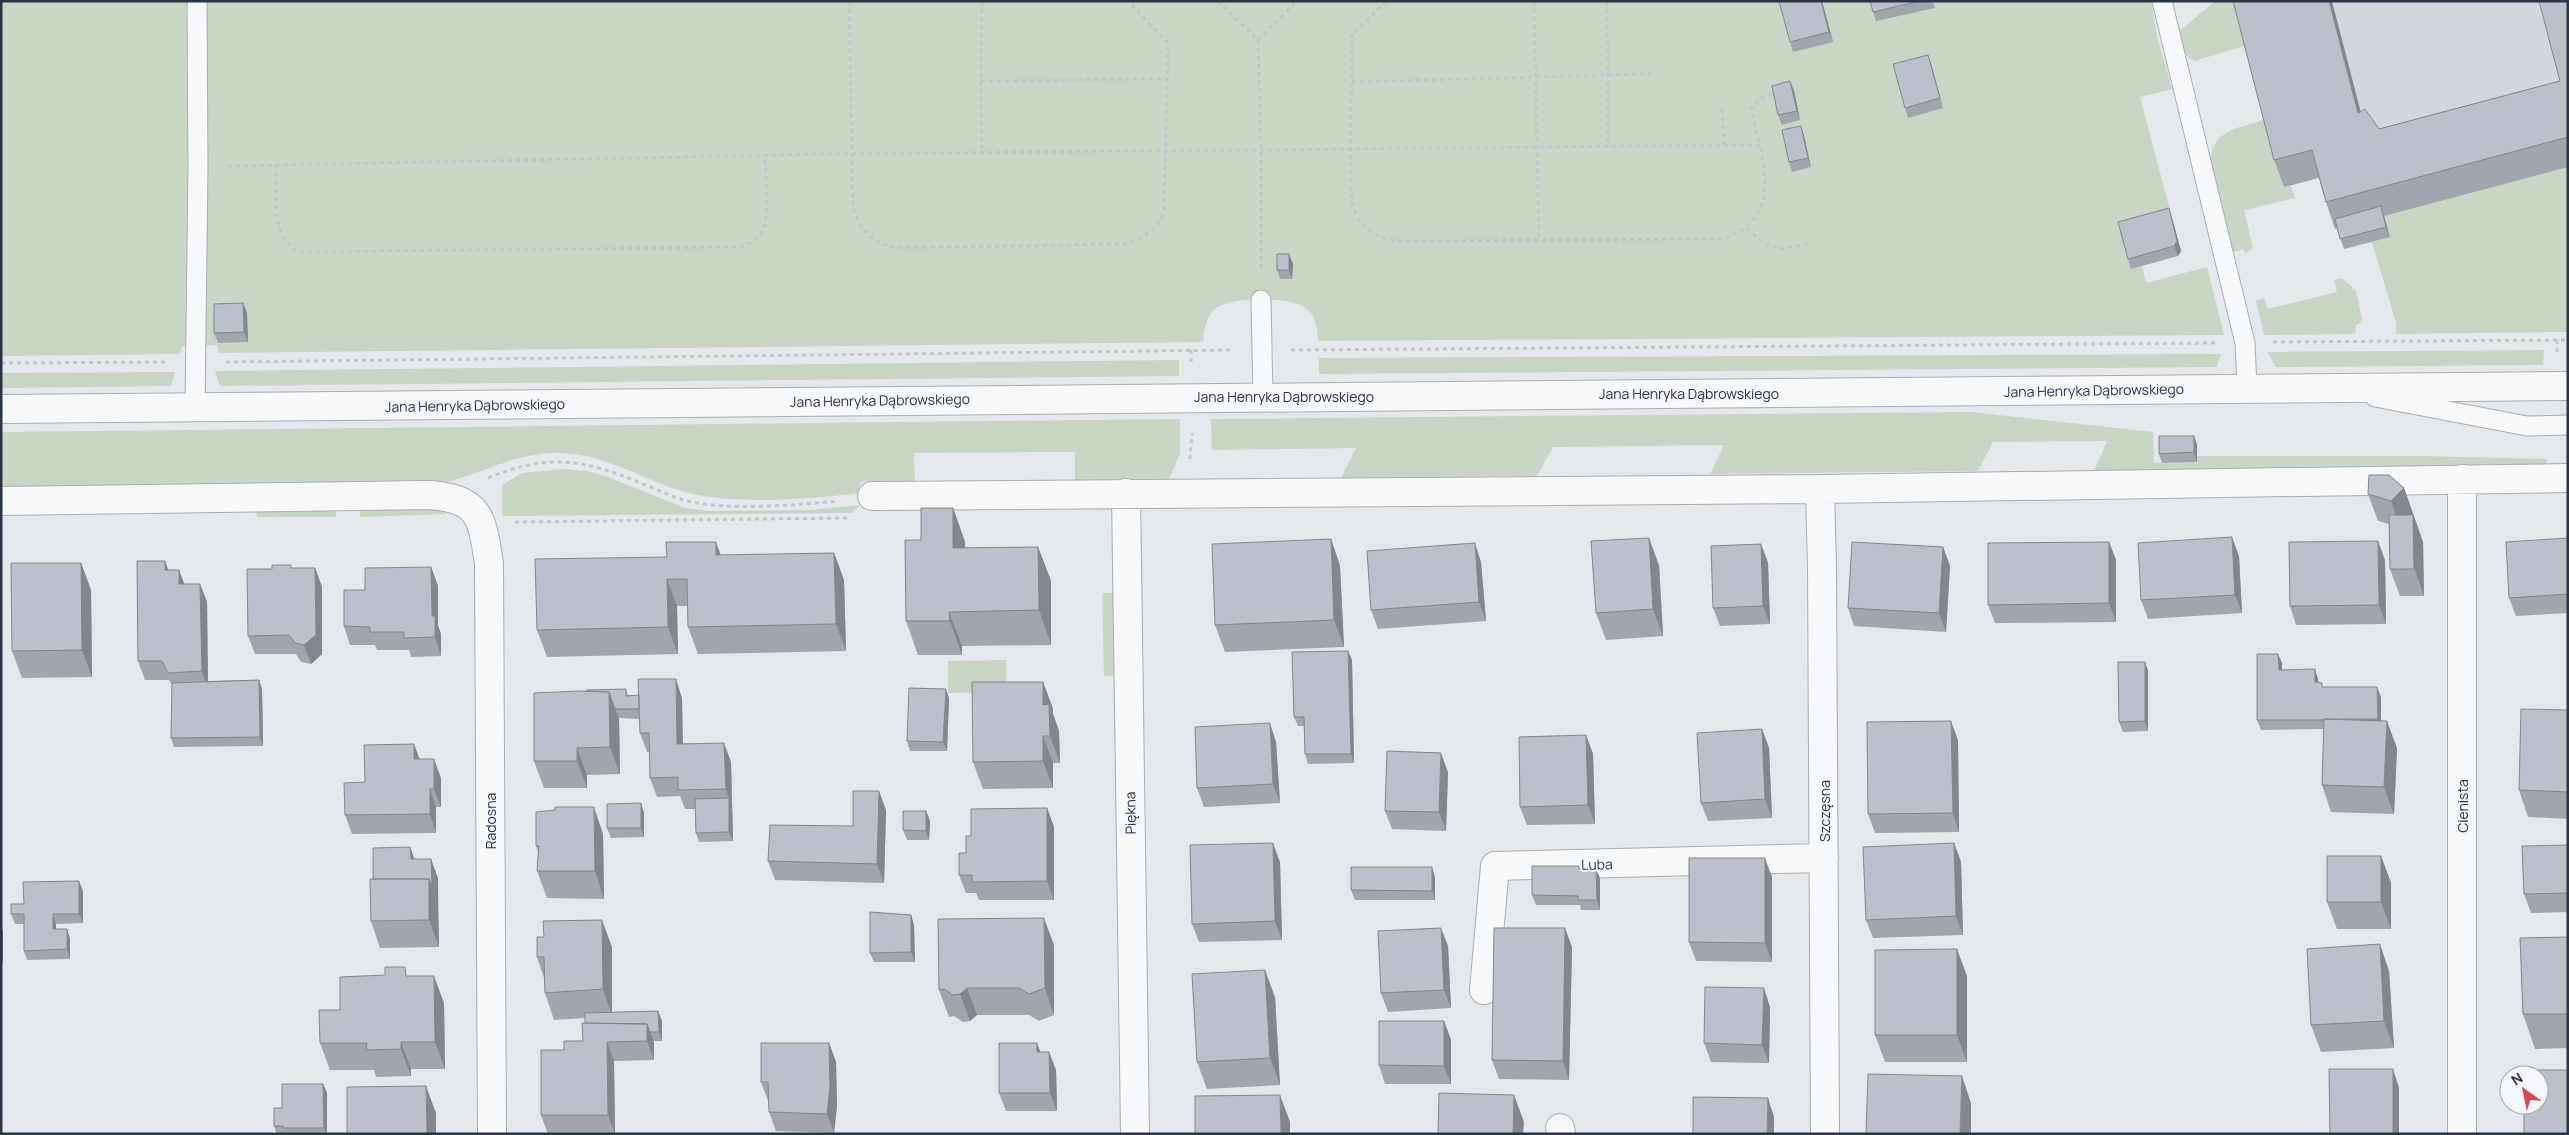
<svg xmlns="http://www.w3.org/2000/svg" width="2569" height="1135" font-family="Manrope,sans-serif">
<rect width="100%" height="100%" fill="#e4e7ec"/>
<!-- built -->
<path fill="#d2d6de" d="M2236 1H2568V320L2396 322 2372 242 2344 249 2338 229H2335L2322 177 2291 185Z"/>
<!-- green -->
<path fill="#c9d6c5" d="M1 1H2151L2157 36 2172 89 2140 97 2172 218 2122 231 2142 266 2146 283 2207 267 2224 335 1318 341C1318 330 1316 317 1307 309 1293 296 1228 296 1214 310 1205 318 1204 331 1203 342L218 353V345L182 346 180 354 1 356Z
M2215 1H2236L2247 45 2195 61C2180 54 2179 44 2176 29L2183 28Z
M2267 119 2295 198 2244 210 2253 248 2245 254 2244 249 2231 253 2210 167C2210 129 2236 129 2267 119Z
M2568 167V332L2396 334V322L2372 242 2390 237 2384 216Z
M2342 278 2356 291 2362 319 2360 323 2356 325 2355 334 2264 335 2256 301 2264 298 2268 309 2337 292 2334 280Z
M2544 350 2543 365 2276 367 2267 352Z
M2221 354 2217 367 1319 374V358Z
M1179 360V376L220 386 215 371Z
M175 372 171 386 1 388V373Z
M1971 412 2153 432 2154 463 2197 462V456H2421L2547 459V466L2094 471 2107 441 1993 442 1978 471 1710 474 1724 445 1553 447 1537 476 1341 478 1356 448 1212 450 1211 419Z
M1180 419V454L1169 479 1075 480V452L914 453 915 481 860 482V493C812 499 735 505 689 493 646 482 609 455 563 453 520 451 483 473 443 483L1 491V432Z
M562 469 587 471 608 477 685 508 709 511 812 510 860 505 852 513 502 516V485L522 473Z
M360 504 434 508 447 514 360 517Z
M336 505V517H257L256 506Z
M1102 593H1120L1121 675 1104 676Z
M1006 660V692L948 693V661Z"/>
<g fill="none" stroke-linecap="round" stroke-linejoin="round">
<defs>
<path id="service" d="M2162 1 2245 343 2247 387
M1261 300 1263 397
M2375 397 2527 426 2568 425
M195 408 198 167 197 1"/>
<path id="minor" d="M1820 489 1822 568 1825 1134
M1126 493 1135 1134
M872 496 1820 489 2568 478
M1 501 428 495C480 498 482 517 489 564L492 1134
M1484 990 1495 866 1824 858
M1560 1128 1561 1134
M2462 1134V479"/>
<path id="tertiary" d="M1 409 2568 386"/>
</defs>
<!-- service casing -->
<use href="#service" stroke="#a9aeb7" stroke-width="21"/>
<!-- minor casing -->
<use href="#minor" stroke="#a9aeb7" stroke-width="30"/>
<!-- tertiary casing -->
<use href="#tertiary" stroke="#a9aeb7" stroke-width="30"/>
<!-- path -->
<path stroke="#c2c5cb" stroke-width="3" stroke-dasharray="4 4" stroke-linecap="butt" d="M849 1 853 208C861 231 872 242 895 248L1125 244C1145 238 1155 230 1164 213L1168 43 1128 1
M982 1 981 81 1168 79
M1218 1 1258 40 1261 151V271
M1386 1 1352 35C1352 79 1350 122 1351 165 1351 181 1349 200 1356 214 1365 232 1381 239 1399 241L1723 239C1770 222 1769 189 1760 145
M1534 1 1539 241
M1607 1 1608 147
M1258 40 1297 1
M981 81 982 153
M1352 82 1650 74
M1722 109 1724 146
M276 165C277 195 269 236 299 252L740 247C749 244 757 240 762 231 771 215 765 175 765 156
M228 166 829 154 1760 145 1751 109 1761 98 1774 93
M1747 228C1770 251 1778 252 1808 243
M2557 340V352
M2273 342 2568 340
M1191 350V364
M1291 350 2215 343
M226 362 1232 350
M1 363 167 362
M1190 459 1192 433
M488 478C548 453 582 459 641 483 656 489 672 497 687 501 731 511 794 505 839 501
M515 522 847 518"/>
<!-- service -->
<use href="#service" stroke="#f7f8fa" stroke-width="19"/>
<!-- minor -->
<use href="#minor" stroke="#f7f8fa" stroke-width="28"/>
<!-- tertiary -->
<use href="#tertiary" stroke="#f7f8fa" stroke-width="28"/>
</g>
<!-- wall -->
<path fill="#a1a5ae" d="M1822 1 1833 42 1793 52 1790 42Z
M1870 1H1933L1935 8 1876 21Z
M2568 1V167L2384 216 2390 237 2344 249 2337 228 2335 229 2326 202 2319 178 2284 187 2274 160 2360 112 2379 129 2560 81Z
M1931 64 1943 108 1908 118 1905 108Z
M1790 81 1794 91 1800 120 1782 125 1778 115Z
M1801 126 1804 136 1811 167 1792 172 1789 162Z
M2172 218 2181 251 2178 256 2131 269 2128 259Z
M1289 254 1293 264 1292 279H1280L1277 270Z
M243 303 247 313 248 342 218 343 214 333Z
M2194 436 2197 445V462L2162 463 2159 454Z
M2404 488 2423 542 2424 596H2400L2390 569 2389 524 2378 521 2368 494Z
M953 508 965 542V548L1038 547 1051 581V645L962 646V655H918L906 621 921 540Z
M2568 538V613L2516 616 2509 598Z
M1331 539 1340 566 1344 647 1225 652 1215 625Z
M2109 542 2116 560V622L1995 623 1988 605Z
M1761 544 1768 563 1770 624 1720 626 1713 608Z
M1943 547 1950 566 1946 632 1854 626 1848 608Z
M834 553 844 580 846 651 698 654 688 627V606H677L678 654 547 657 537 630 721 555Z
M2239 556 2242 613 2148 619 2141 600Z
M2385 560 2386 624 2296 625 2290 606Z
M165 561 168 570H179L184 584H200L207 602 208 681 259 680 262 689 263 746 174 747 171 738 172 685 169 680H145L138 661Z
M1481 562 1486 621 1378 629 1371 610Z
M81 563 91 590 92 677 22 678 12 651Z
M1659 565 1663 636 1606 640 1596 613Z
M431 567 438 586V626L441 634V656L411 657 409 650H377L375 645H350L344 626 365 590Z
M293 568H315L322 587V654L311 664 301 662 296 654H255L248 636Z
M1348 651 1352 660 1354 763 1308 764 1305 754 1304 726H1298L1294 717Z
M2278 654 2282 663V670L2318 679V682L2323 687 2381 697V720L2397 748 2394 814 2331 812 2322 785 2324 729 2261 730 2257 720Z
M2145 662 2148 671V731L2123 732 2119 722Z
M1043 682 1053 709V714L1059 731 1060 763H1053V788L983 789 973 762Z
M626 689 628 696 682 698 683 744 731 762 733 841 699 842 696 833 695 809H685L680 796 657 797 650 778V752H647L640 733 639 719 619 718 620 774 587 775V788H544L534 761 586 691Z
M949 698 947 751H910L907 741Z
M2568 710V819L2528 817 2519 790Z
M1762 729 1769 748 1772 818 1708 821 1701 803Z
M1586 735 1593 754 1595 824 1527 825 1520 807Z
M1958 740 1959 832 1875 833 1868 814Z
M1276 742 1280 803 1204 807 1197 788Z
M414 744 419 759 441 778V807H436V833L352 834 345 815 365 782Z
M1448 772 1446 831 1392 829 1385 811Z
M641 803 644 813V837L611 838 607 828Z
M1047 808 1054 827V900H979L976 893H966L959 875 971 836Z
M886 810 884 883 775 880 768 861 853 826Z
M926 811 930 821 929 840H907L903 830Z
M603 834 604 899 547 898 537 871 538 852 536 846Z
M1954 843 1961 862 1963 935 1873 938 1866 920Z
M2568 845V912L2531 913 2524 894Z
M410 847 414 859 438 878 439 947 380 948 371 921 373 879Z
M2381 856 2391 883V929H2337L2327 902Z
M1280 862 1282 940 1199 942 1192 924Z
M1580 869 1600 878V910H1581L1580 905H1536L1532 895Z
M1435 877V900H1355L1351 890Z
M1772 877V962L1696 961 1689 942Z
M83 891V923L56 924V929H67L70 939V959L27 960 24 951V924H15L11 914 24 904Z
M911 915 914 925 915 962H874L870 953Z
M2568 937V1048L2535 1049 2523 1014Z
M1054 945V1015L1039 1021 1029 1015H977L970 1021 963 1022 954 1016 949 1017 939 990Z
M1448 946 1451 1008 1388 1012 1381 993Z
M612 947V1012L658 1011 662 1021V1041H653L654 1060 614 1061 615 1134H548L541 1115 564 1050 583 1041 585 1023V1018L554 1020 545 993 544 978 537 957Z
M1572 947 1569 1080 1499 1079 1492 1060Z
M2389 971 2394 1048 2321 1052 2311 1025Z
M409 976 444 1003 445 1069H411V1076L376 1077 374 1070H330L320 1043 340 1010Z
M1967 976V1062H1885L1875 1035Z
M1275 997 1280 1085 1207 1089 1197 1062Z
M1770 1007 1769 1063 1711 1062 1704 1043Z
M1444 1021 1451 1040V1084H1385L1379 1065Z
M829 1043 836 1062 837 1106 834 1133 776 1131 769 1112V1101H768L761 1082Z
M1040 1052H1049L1056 1070 1057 1111H1006L999 1093Z
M323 1084 327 1093V1134H277L274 1126 282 1108Z"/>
<!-- shaded-wall -->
<path fill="#83868d" d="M1821 1H1822L1833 42 1829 32Z
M2329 1H2332L2368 140 2358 113Z
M1928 55 1931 64 1943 108 1940 98Z
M1790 81 1794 91 1800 120 1797 111Z
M1801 126 1804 136 1811 167 1808 158Z
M2381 206 2384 216 2390 237 2386 227Z
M2169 208 2172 218 2181 251 2178 256 2174 246Z
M1289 254 1293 264 1292 279 1289 270Z
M243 303 247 313 248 342 244 332Z
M2194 436 2197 445V462L2194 452Z
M2404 488 2423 542 2424 596 2391 501Z
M953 508 965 542 966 582 953 548Z
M2232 537 2239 556 2242 613 2235 595Z
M1649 538 1659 565 1663 636 1653 609Z
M1331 539 1340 566 1344 647 1334 620Z
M2378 541 2385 560 2386 624 2379 605Z
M716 542 726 569 716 555Z
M2109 542 2116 560V622L2109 603Z
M1475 543 1481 562 1486 621 1479 602Z
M1761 544 1768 563 1770 624 1763 606Z
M1038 547 1051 581V645L1039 610Z
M1943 547 1950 566 1946 632 1939 613Z
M834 553 844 580 846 651 836 624Z
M165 561 172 580 165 570Z
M81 563 91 590 92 677 82 650Z
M431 567 438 586V626L441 634V656L435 637 432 616Z
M315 568 322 587V654L311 664 304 645Z
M179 570 186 589 179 584Z
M667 579 677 606 678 654 668 627Z
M200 584 207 602 208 690 202 671Z
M949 612 962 646V655L950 621Z
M1348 651 1352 660 1354 763 1351 754Z
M2278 654 2282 663V679L2279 670Z
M2145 662 2148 671V731L2145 721Z
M2315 669 2318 679V692L2315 682Z
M676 679 682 698 683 763 677 744Z
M259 680 262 689 263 746 260 737Z
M1043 682 1053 709V714L1059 731 1060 763 1050 736 1043 705Z
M2377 687 2381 697V729L2378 719Z
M946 689 949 698 947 751 943 742Z
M609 692 619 719 620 774 610 747Z
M1951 721 1958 740 1959 832 1953 813Z
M2387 721 2397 748 2394 814 2384 787Z
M1270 723 1276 742 1280 803 1273 784Z
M1762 729 1769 748 1772 818 1765 799Z
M1586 735 1593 754 1595 824 1588 805Z
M1043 736 1053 763V788L1043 761Z
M724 743 731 762 733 841 729 832V798L726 789Z
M414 744 421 763 414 759Z
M577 748 587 775V788L577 761Z
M1441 753 1448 772 1446 831 1439 812Z
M434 759 441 778V807L434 789Z
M430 789 436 807V833L430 814Z
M879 791 886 810 884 883 877 864Z
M641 803 644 813V837L641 828Z
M594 807 603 834 604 899 595 871Z
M1047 808 1054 827V900L1047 881Z
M926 811 930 821 929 840 926 831Z
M1273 843 1280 862 1282 940 1275 921Z
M1954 843 1961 862 1963 935 1956 916Z
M410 847 417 866 411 859Z
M2381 856 2391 883V929L2381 902Z
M1765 858 1772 877V962L1765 943Z
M431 859 438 878V906L432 887Z
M1432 867 1435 877V900L1432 891Z
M1596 869 1600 878V910L1597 900Z
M429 879 438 906 439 947 429 920Z
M79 881 83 891V923L79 914Z
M53 914 56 924V938L53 929Z
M911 915 914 925 915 962 911 952Z
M1044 918 1054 945V1015L1045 988Z
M602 920 612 947V1016L603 989Z
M1 927 3 931V964L1 958Z
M1441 928 1448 946 1451 1008 1444 990Z
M1565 928 1572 947 1569 1080 1563 1061Z
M67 929 70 939V959L67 949Z
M2380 944 2389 971 2394 1048 2384 1021Z
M1957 949 1967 976V1062L1957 1035Z
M1265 970 1275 997 1280 1085 1270 1058Z
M434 976 444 1003 445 1069 435 1042Z
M967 988 977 1015 970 1021 960 994Z
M1764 988 1770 1007 1769 1063 1762 1045Z
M658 1011 662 1021V1041L659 1032Z
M1444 1021 1451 1040V1084L1444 1066Z
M647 1024 654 1042V1060L647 1041Z
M401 1042 411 1069V1076L401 1049Z
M607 1042 614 1061 615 1134 608 1115Z
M829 1043 836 1062 837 1106 834 1133 827 1114Z
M1037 1043 1044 1061 1037 1052Z
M1049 1052 1056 1070 1057 1111 1050 1093Z
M2393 1069 2399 1088V1134H2393Z
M1962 1076 1971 1103V1134H1960Z
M323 1084 327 1093V1134H326L324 1128Z
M426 1086 436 1113V1134H427Z
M1280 1095 1290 1122V1134H1281Z
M1514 1095 1524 1122 1523 1134H1513Z
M1768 1098 1774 1117V1134H1767Z"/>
<!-- building -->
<path fill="#bbc0ca" stroke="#83868d" d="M1779 1H1821L1829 32 1790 42Z
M1870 1H1920L1873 12Z
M2233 1H2329L2358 113 2365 109 2379 129 2560 81 2539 1H2568V137L2326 202 2312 150 2274 160Z
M1928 55 1940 98 1905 108 1893 64Z
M1790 81 1797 111 1778 115 1772 86Z
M1801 126 1808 158 1789 162 1782 130Z
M2381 206 2386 227 2340 239 2335 219Z
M2169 208 2177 241 2174 246 2128 259 2118 222Z
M1277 254H1289V270H1277Z
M243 303 244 332 214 333V304Z
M2159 436H2194V452L2159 454Z
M2369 475H2389L2404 488 2391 501 2368 494Z
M921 508H953V548L1038 547 1039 610 949 612 950 621H906L905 540H921Z
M2389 515H2413L2414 569H2390Z
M2232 537 2235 595 2141 600 2138 543Z
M1649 538 1653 609 1596 613 1591 541Z
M2568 538V594L2509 598 2506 542Z
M1331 539 1334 620 1215 625 1212 544Z
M2378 541 2379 605 2290 606 2289 542Z
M666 542H716V555L834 553 836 624 688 627 687 579H667L668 627 537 630 535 559 667 557Z
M1852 542 1943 547 1939 613 1848 608Z
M2109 542V603L1988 605V543Z
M1475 543 1479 602 1371 610 1367 551Z
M1761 544 1763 606 1713 608 1711 546Z
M137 561H165V570H179V584H200L202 671 168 673 162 661H138Z
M11 563H81L82 650 12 651Z
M272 565H291V568H315L316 635 304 645 295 643 289 635 248 636 247 569H272Z
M431 567 432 616H435V637L404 638V632H370V627L344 626V590H365V568Z
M1348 651 1351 754H1305L1304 717H1294L1292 652Z
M2257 654H2278L2279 670 2315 669V682L2322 683V687H2377L2378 719H2324V720H2257Z
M2118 662H2145V721L2119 722Z
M638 679H676L677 744 724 743 726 789 678 790V777L650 778 649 733H640Z
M259 680 260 737 171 738 172 683Z
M972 682H1043V705L1049 704 1050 736H1043V761L973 762Z
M909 688 946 689 943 742 907 741Z
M626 689V696L639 695V709H615L609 692 586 691 587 690Z
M580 691 609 692 610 747 577 748V761H534V693Z
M2521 709 2568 710V792L2519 790Z
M2324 719 2387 721 2384 787 2322 785Z
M1951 721 1953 813 1868 814 1867 722Z
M1270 723 1273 784 1197 788 1195 727Z
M1762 729 1765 799 1701 803 1697 733Z
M1586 735 1588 805 1520 807 1519 737Z
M414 744V759H434V789H430V814L345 815 344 783 365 782 364 745Z
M1387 751 1441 753 1439 812 1385 811Z
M853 791H879L877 864 768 861 770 825 853 826Z
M729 798V832L696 833 695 799Z
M641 803V828H607V804Z
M555 807H594L595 871H537L539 846H536V812L555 810Z
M1047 808V881L972 882V875H959V853H966V836H971V809Z
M903 811H926V831L903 830Z
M1273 843 1275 921 1192 924 1190 845Z
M1954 843 1956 916 1866 920 1863 847Z
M2568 845V893L2524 894 2522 846Z
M410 847 411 859H431L432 887 429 879H373V848Z
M2327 856H2381V902H2327Z
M1689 858H1765V943L1689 942Z
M1532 866H1579V869H1596L1597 900H1578V896L1532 895Z
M1351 867H1432V891L1351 890Z
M370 879H429V920L371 921Z
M79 881V914H53V929H67V949L24 951V914H11V904H24L23 882Z
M870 912 911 915V952L870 953Z
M1044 918 1045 988 1029 994 1019 988H967L960 994 953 995 944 989 939 990 938 919Z
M602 920 603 989 545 993 544 957H537V937H544L543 921Z
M1441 928 1444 990 1381 993 1378 931Z
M1494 928H1565L1563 1061 1492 1060Z
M2568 937V1014H2523L2520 938Z
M2380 944 2384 1021 2311 1025 2307 949Z
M1957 949V1035H1875V950Z
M385 967H405L406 976H434L435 1042H401V1049L366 1050 367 1043H320L319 1010H340V977L385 975Z
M1265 970 1270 1058 1197 1062 1192 974Z
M1705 987 1764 988 1762 1045 1704 1043Z
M658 1011 659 1032H650L647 1024 585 1023V1013Z
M1379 1021H1444V1066L1379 1065Z
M582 1023 647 1024V1041L607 1042 608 1115H541V1050H564V1041H583Z
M761 1043H829L830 1087 827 1114 769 1112 768 1082H761Z
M999 1043H1037V1052H1049L1050 1093H999Z
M2329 1069H2393V1134H2330Z
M2524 1070H2568V1134H2524V1105H2539V1075H2524Z
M1868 1074 1962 1076 1960 1134H1866Z
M282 1084H323L324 1128H283V1126H274V1108H282Z
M426 1086 427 1134H347V1087Z
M1439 1093 1514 1095 1513 1134H1438Z
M1280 1095 1281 1134H1195V1096Z
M1693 1097 1768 1098 1767 1134H1693Z"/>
<g text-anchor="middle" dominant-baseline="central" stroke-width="4" stroke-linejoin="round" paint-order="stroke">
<!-- street labels -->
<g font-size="14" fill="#2b3445" stroke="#f4f6f9">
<text transform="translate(2094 390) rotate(-1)">Jana Henryka Dąbrowskiego</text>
<text x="1689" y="393">Jana Henryka Dąbrowskiego</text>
<text x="1284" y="396">Jana Henryka Dąbrowskiego</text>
<text transform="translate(880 400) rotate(-1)">Jana Henryka Dąbrowskiego</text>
<text transform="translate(475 405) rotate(-1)">Jana Henryka Dąbrowskiego</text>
<text transform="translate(2462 806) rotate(-90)">Cienista</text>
<text transform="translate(1824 811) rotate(-90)">Szczęsna</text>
<text transform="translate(1130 813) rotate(-91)">Piękna</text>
<text transform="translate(490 821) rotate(-90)">Radosna</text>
<text transform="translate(1597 864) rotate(-1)">Luba</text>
</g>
</g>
<!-- border -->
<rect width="2569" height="1135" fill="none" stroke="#2b3445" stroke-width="5"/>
<!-- north arrow -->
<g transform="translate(2524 1090) rotate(327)"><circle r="24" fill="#f4f6f9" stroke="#a4a8b1"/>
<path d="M0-4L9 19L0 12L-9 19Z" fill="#d1495b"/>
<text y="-8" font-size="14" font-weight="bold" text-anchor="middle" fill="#2b3445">N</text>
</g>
</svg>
